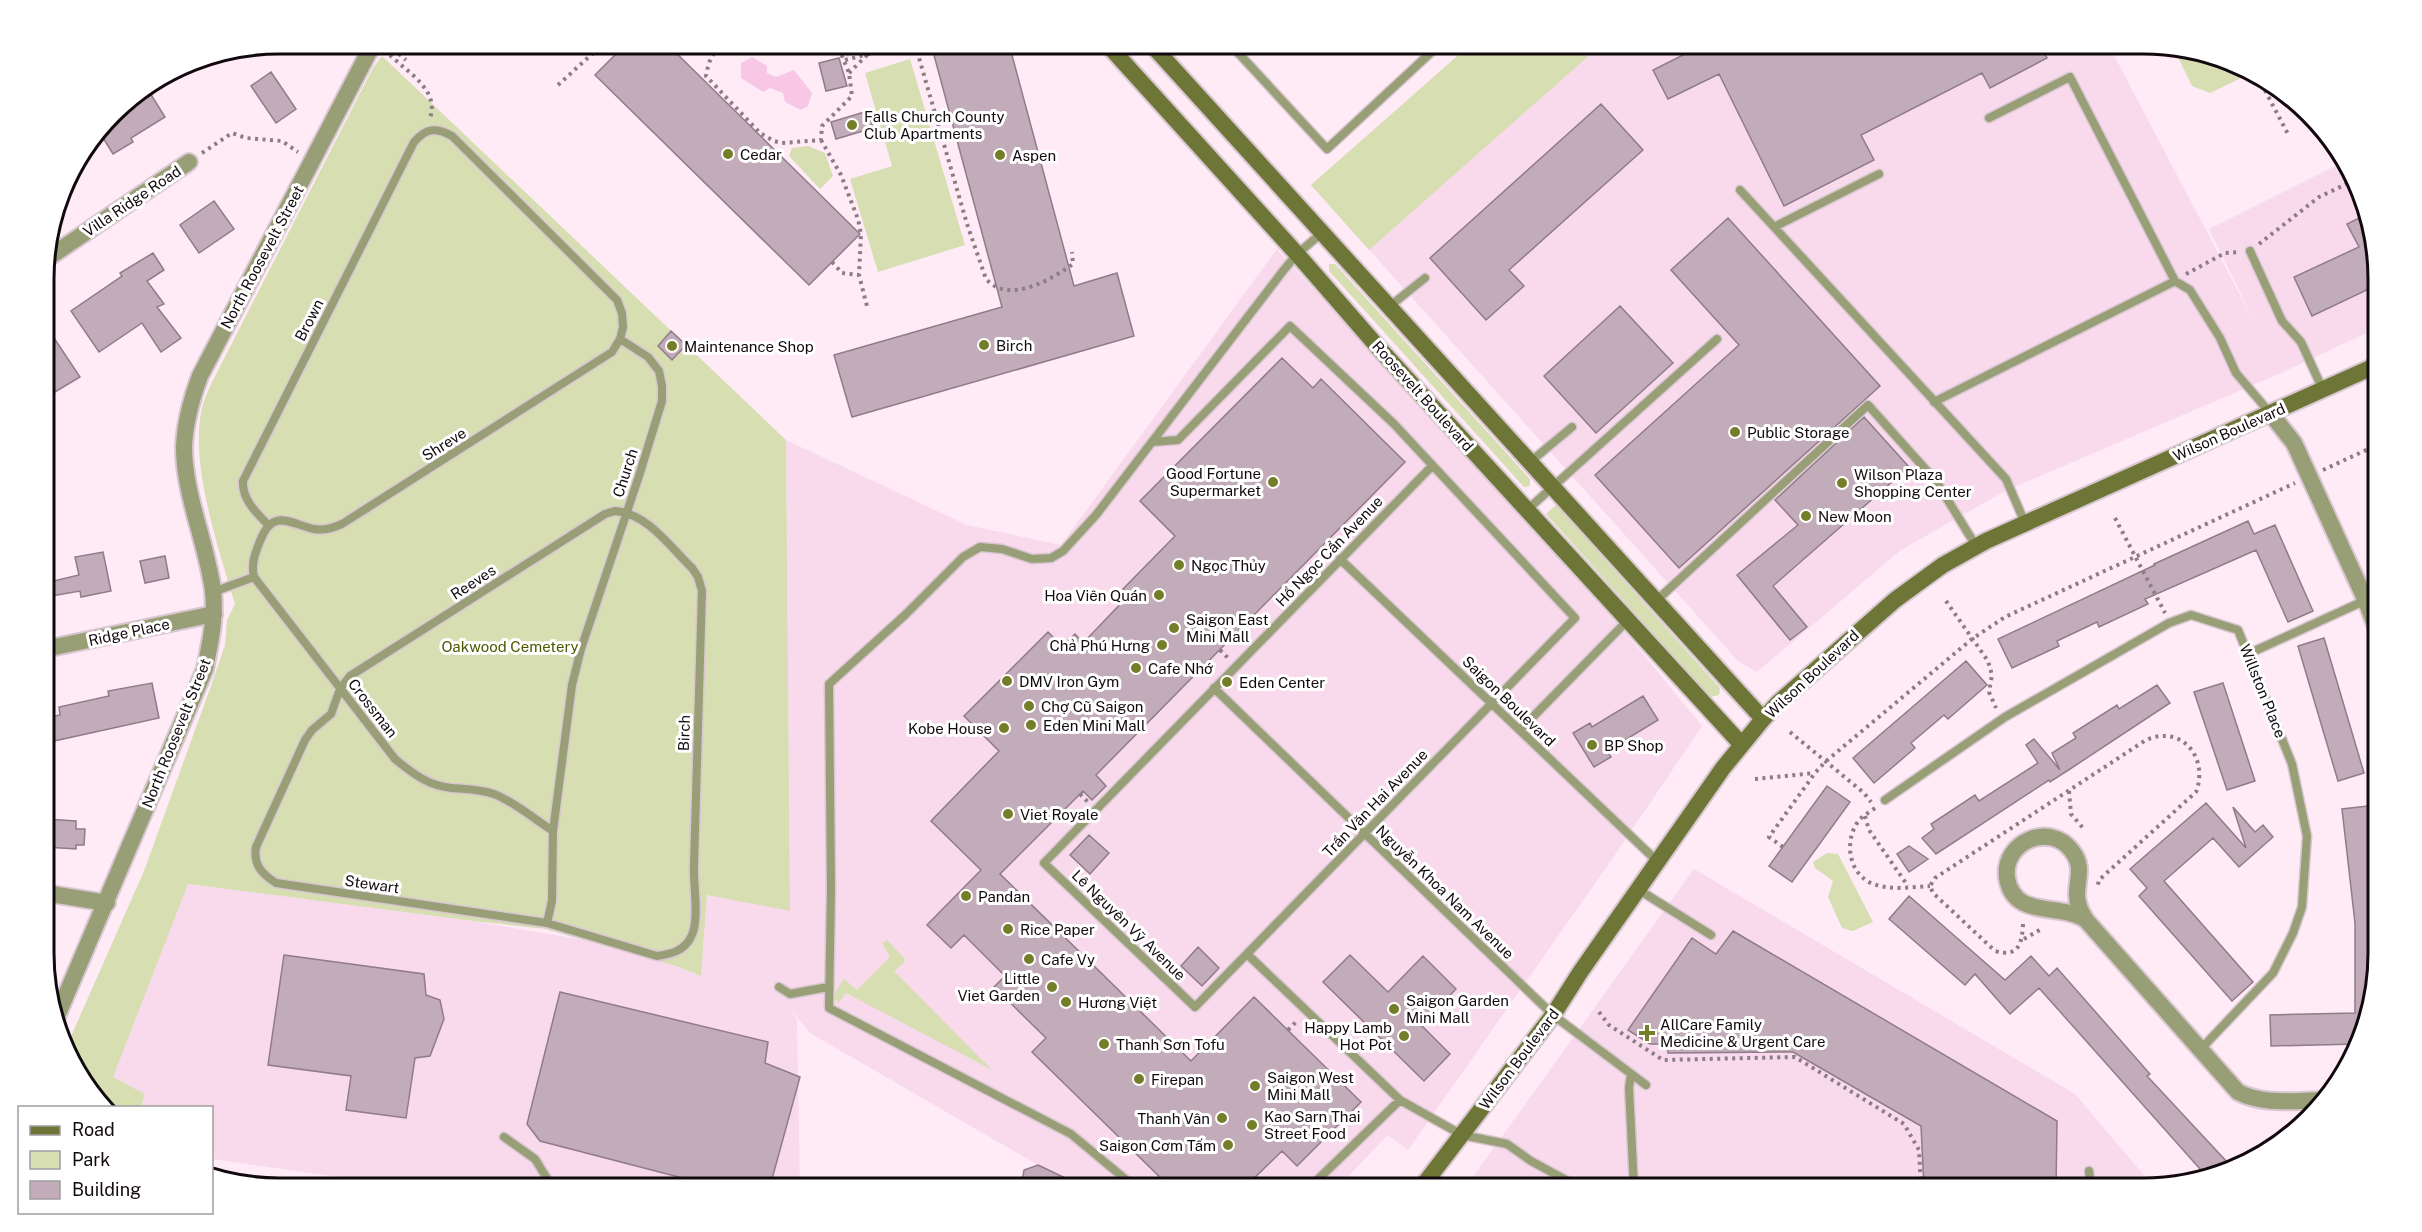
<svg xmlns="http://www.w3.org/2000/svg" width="2422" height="1232" font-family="'Public Sans',sans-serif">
<rect width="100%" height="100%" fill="#feebf6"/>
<!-- built -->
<path fill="#f9daed" d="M1471 44H2108L2257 327 2209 229 2345 161 2361 189 2377 248V328L2281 373 2005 491 1901 550 1757 672 1738 661 1311 185Z
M1277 249 1629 637 1702 726 1617 852 1408 1150 1388 1135 1337 1188H1086L1038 1165 810 1033 791 1010 797 1020 800 1188H417L212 1159V1108L141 1107 145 1094 112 1077 188 884 473 921 584 940 676 966 701 976 707 895 790 910 786 440 967 525 1061 545Z
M1694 869 2075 1094 2155 1188H1465Z"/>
<!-- green -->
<path fill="#d7deb2" d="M843 44H878L879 47 847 57Z
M1471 44H1587L1592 53 1369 250 1311 185Z
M2175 51 2243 67 2241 78 2210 93 2192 86Z
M382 56 786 440 790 911 707 895 701 976 676 966 545 929 473 921 188 884 113 1077 145 1094 141 1107H106L92 1096 65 1050 144 871 211 686 225 645 227 620 235 604C219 550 189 463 202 408 204 400 207 393 210 386L373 68Z
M910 59 965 245 878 272 850 179 892 166 865 73Z
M808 146 825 153 833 176 820 189 789 156 792 148Z
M1329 264H1335L1530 479V486L1524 487 1329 271Z
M1556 505 1720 688 1719 695 1710 697 1546 514Z
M1827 853 1838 854 1873 922 1853 931 1842 928 1828 897 1833 881 1815 868 1813 862Z
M887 940 905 959 904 963 894 971 992 1070 846 993 839 1003 834 998 836 991 844 979 857 990 890 957 882 943Z"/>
<!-- water -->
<path fill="#f8c7e5" d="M752 57 767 66V73L776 77 794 70 812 93 808 106 801 110 785 102 783 93 770 88 763 92 741 78V63Z"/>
<!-- building -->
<path fill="#c3acba" stroke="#907b88" stroke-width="1.5" d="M626 44H667L860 234 809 285 595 75Z
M931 44H1009L1074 286 1117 273 1134 336 852 417 834 355 1002 307Z
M1705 44H2039L2047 58 1990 88 1982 73 1861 135 1874 160 1784 206 1719 74 1668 99 1653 70Z
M839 58 847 86 826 91 819 63Z
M271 72 296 109 276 123 251 86Z
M150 93 165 117 131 138 133 142 113 154 100 133 112 117Z
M1601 104 1643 150 1509 270 1524 286 1486 320 1430 258Z
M868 111 873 128 836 139 831 122Z
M214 201 234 229 199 253 180 225Z
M2367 214 2377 248V278L2368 283 2371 288 2312 316 2294 277 2359 247 2347 224Z
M1728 218 1880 386 1679 568 1595 475 1739 345 1671 270Z
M153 253 164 270 147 281 164 304 157 307 181 338 161 352 142 323 99 352 71 311 122 276 120 273Z
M1620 306 1673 363 1596 433 1544 376Z
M44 323 80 377 50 395 44 386Z
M671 331 686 345 672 360 658 346Z
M1282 358 1313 388 1321 379 1405 462 1096 775 1106 786 1092 800 1083 791 1000 874 1191 1061 1254 997 1361 1102 1297 1166 1282 1151 1244 1188H1171L1032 1052 1046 1038 994 987 1005 976 964 935 951 948 927 925 981 870 931 821 999 751 964 716 1048 632 1062 646 1075 634 1083 643 1129 595 1123 589 1175 536 1140 501Z
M1864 417 1909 467 1773 586 1807 627 1790 640 1737 575 1798 525 1775 500Z
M2248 521 2254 534 2275 525 2313 611 2288 622 2256 550 2145 599 2148 604 2099 627 2097 622 2057 641 2059 646 2012 668 1998 639 2155 565 2154 564Z
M103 552 111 591 81 597 80 591 45 597V583L79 575 75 557Z
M165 556 169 578 145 583 140 561Z
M2324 638 2364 773 2338 781 2298 646Z
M1966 661 1987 685 1948 719 1944 715 1911 743 1915 748 1874 783 1853 758Z
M152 683 159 718 45 743V718L60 715 59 707 109 696 108 691Z
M2223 683 2255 781 2227 790 2194 692Z
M2157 685 2170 703 2070 769 2050 782 2049 780 1936 854 1922 838 1934 829 1931 824 1975 795 1979 801 2038 763 2026 745 2034 739 2060 770 2052 753 2076 738 2073 733 2117 705 2119 709Z
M1643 696 1658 720 1607 751 1611 757 1594 767 1573 733 1590 723 1592 727Z
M1827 786 1850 802 1792 882 1769 866Z
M2206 803 2246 848 2233 807 2255 832 2263 825 2273 837 2239 867 2213 838 2164 881 2253 982 2232 1001 2139 896 2147 888 2130 869Z
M2368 806 2378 897V954L2357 1044 2271 1046 2270 1015 2355 1013V923L2342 809Z
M45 819 76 821V829H85L84 845H76V849L45 847Z
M1089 835 1109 853 1090 874 1070 855Z
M1909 846 1928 859 1909 872 1897 854Z
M1909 896 2005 980 2031 956 2049 976 2057 968 2150 1074 2147 1076 2228 1163 2213 1177 2208 1178 2039 988 2010 1014 1975 974 1965 985 1889 919Z
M1733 931 2057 1121 2056 1188H1924L1921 1126 1793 1052 1668 1053 1667 1044H1650L1628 1030 1692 938 1716 954Z
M1198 947 1219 968 1202 986 1181 966Z
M284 955 424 974 426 995 440 1000 444 1019 430 1056 415 1058 406 1118 346 1110 351 1076 268 1065Z
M1350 955 1388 992 1423 956 1456 989 1421 1025 1450 1054 1424 1081 1323 982Z
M560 992 768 1042 765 1063 800 1077 772 1179 759 1188H721L540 1141 527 1124Z
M1038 1165 1086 1188H1021L1024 1170Z"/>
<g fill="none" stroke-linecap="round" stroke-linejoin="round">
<defs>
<path id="service" d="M1230 44 1327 149 1440 44
M1989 118 2070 77 2175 281 2190 290 2220 338 2236 373 2271 414
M1740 190 2006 479 2025 523
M1774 227 1879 174
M2250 251 2282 321 2301 342 2323 390
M1390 306 1425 278
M1934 402 2175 281
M1152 442 1178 440 1290 326 1394 424 1575 618 1195 1007 1044 863 1432 466
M1530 462 1572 427
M1527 510 1717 339
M615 511C647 513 670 547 692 568L698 577 702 591C699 682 697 773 694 865 693 885 700 920 691 937 684 951 671 954 657 956L547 923 276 883C262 874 253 865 256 847L305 740 312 730 331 714 340 689 350 676 605 514Z
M268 525C256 512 242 500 243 481L414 142C426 128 436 127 452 136L617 300 622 313 623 327 620 339 648 357 659 371 662 386V401L639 476 581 649 572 685 553 831 552 901 547 923
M1340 559 1658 862
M213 592 254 577
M1656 601 1868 405 1936 481 1976 546
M2248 654 2377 595
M1214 688 1553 1015 1646 1085
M1520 730 1628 620
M1885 800 2005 717 2169 623 2191 615 2238 630 2292 764 2307 836 2302 907 2293 933 2273 973 2200 1050
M553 831C534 819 515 802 494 794 480 789 466 789 452 788 429 786 413 774 395 759L254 577C251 563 255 554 260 541 273 507 290 524 314 529 324 531 333 528 342 524L612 352 620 339
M1639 890 1711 935
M1247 954 1400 1100 1462 1135 1507 1144 1531 1161 1577 1186 1607 1188
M779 987 790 994 828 987
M1631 1074 1629 1088 1634 1188
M504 1137 535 1159 553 1188
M2089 1171 2091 1188
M1136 1188 1071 1134 829 1008 831 889 829 684 905 615 963 557 980 547 1002 549 1032 559 1051 558 1063 551 1096 515 1283 271 1297 254 1323 232
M1309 1188 1400 1100"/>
<path id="minor" d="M45 260 189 162
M2271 414 2294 443 2366 601 2378 632
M45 649 214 614
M45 893 107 903
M2086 920C2060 902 2014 920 2007 878 2002 842 2050 821 2072 851 2084 867 2077 877 2077 895 2077 905 2081 912 2086 920L2238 1092C2265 1106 2296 1100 2326 1100"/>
<path id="tertiary" d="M55 1021 205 669C210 643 216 618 213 591 207 544 184 495 184 447 185 422 191 400 200 376L373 44"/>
<path id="secondary" d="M1107 44 1297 254 1377 346 1742 745
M1151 44 1763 719
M1421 1188 1553 1015 1581 971 1723 768 1763 719 1778 703 1895 600 1943 565 1986 541 2377 365"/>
</defs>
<!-- service casing -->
<use href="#service" stroke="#d8c7d1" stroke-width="11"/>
<!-- minor casing -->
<use href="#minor" stroke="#d8c7d1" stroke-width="20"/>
<!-- tertiary casing -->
<use href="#tertiary" stroke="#d8c7d1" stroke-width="20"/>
<!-- secondary casing -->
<use href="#secondary" stroke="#d8c7d1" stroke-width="20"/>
<!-- path -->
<path stroke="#8b7d85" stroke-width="4" stroke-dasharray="3 4.5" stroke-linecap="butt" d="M676 44C689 55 698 52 715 50
M726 44C711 53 709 60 706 76L760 133 774 141 782 143 821 140 822 126 852 96 849 73 837 44
M915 44 967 224 986 279C1009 305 1052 279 1073 264L1072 252
M393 49 406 60
M885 50 918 51
M390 55C407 72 440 90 430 118
M845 60 885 50 891 44
M849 73 867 55
M2258 77 2289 136
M558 85 603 44
M821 140 841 175 858 219 861 234 859 275 867 306
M202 153 232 133 246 138 282 141 298 152
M2259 244 2319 197 2355 180
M832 262 842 273 859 275
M2186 274 2225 253 2240 252
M2323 470 2377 445
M2115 518 2165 613
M1946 601 1988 661 1992 675 1989 692 1996 708
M1220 650 1228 658
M1790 732 1864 793 1871 802
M1755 779 1814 773
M2069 791 2071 814 2083 828
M1080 794 1088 802
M1875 808C1870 812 1864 815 1860 819 1844 838 1847 872 1871 883 1889 891 1911 887 1930 886
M1865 816 1869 830 1908 886
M1783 847 1769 837 1815 773 1825 762 1972 639 2005 617 2295 483
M2023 924C2022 943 2019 958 1995 951L1933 893 1930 886 1935 878 2146 740C2182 724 2209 758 2196 792L2099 880 2097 889
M2024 939 2043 928
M1599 1012 1609 1025 1663 1060 1795 1057 1904 1124 1919 1150 1921 1188
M1288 1030 1298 1020"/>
<!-- service -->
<use href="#service" stroke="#989e75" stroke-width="8"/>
<!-- minor -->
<use href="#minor" stroke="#989e75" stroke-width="16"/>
<!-- tertiary -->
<use href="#tertiary" stroke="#989e75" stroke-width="16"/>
<!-- secondary -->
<use href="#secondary" stroke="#6e7637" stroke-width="16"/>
</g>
<!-- markers -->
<g fill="#747d28" stroke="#fff" stroke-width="2">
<circle cx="852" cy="125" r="6"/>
<circle cx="728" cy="154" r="6"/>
<circle cx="1000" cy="155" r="6"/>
<circle cx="984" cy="345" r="6"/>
<circle cx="672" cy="346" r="6"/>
<circle cx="1735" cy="432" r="6"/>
<circle cx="1273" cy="482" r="6"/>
<circle cx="1842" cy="483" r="6"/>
<circle cx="1806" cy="516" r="6"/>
<circle cx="1179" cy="565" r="6"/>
<circle cx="1159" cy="595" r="6"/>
<circle cx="1174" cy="628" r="6"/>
<circle cx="1162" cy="645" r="6"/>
<circle cx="1136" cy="668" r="6"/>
<circle cx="1007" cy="681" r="6"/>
<circle cx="1227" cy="682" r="6"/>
<circle cx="1029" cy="706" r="6"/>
<circle cx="1031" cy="725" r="6"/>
<circle cx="1004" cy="728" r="6"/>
<circle cx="1592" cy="745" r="6"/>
<circle cx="1008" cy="814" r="6"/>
<circle cx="966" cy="896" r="6"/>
<circle cx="1008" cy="929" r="6"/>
<circle cx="1029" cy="959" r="6"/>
<circle cx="1052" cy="987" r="6"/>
<circle cx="1066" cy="1002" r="6"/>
<circle cx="1394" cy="1009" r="6"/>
<path d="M1644 1024h6v6h6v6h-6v6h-6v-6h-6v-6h6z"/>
<circle cx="1404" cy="1036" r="6"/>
<circle cx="1104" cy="1044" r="6"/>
<circle cx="1139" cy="1079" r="6"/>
<circle cx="1255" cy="1086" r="6"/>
<circle cx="1222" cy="1118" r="6"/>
<circle cx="1252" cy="1125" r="6"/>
<circle cx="1228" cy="1145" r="6"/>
</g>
<g text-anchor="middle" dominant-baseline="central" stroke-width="6" stroke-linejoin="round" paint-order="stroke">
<!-- poi labels -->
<g font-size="15" fill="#11090e" stroke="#fff" text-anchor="start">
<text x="864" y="116">Falls Church County<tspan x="864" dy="17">Club Apartments</tspan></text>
<text x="740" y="154">Cedar</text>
<text x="1012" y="155">Aspen</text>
<text x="996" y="345">Birch</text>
<text x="684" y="346">Maintenance Shop</text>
<text x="1747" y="432">Public Storage</text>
<text x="1261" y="473" text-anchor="end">Good Fortune<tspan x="1261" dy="17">Supermarket</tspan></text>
<text x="1854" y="474">Wilson Plaza<tspan x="1854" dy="17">Shopping Center</tspan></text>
<text x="1818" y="516">New Moon</text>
<text x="1191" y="565">Ngọc Thủy</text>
<text x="1147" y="595" text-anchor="end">Hoa Viên Quán</text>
<text x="1186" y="619">Saigon East<tspan x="1186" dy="17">Mini Mall</tspan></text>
<text x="1150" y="645" text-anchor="end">Chả Phú Hưng</text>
<text x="1148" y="668">Cafe Nhớ</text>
<text x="1019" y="681">DMV Iron Gym</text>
<text x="1239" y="682">Eden Center</text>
<text x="1041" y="706">Chợ Cũ Saigon</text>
<text x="1043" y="725">Eden Mini Mall</text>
<text x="992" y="728" text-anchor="end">Kobe House</text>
<text x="1604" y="745">BP Shop</text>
<text x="1020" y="814">Viet Royale</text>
<text x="978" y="896">Pandan</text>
<text x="1020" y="929">Rice Paper</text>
<text x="1041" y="959">Cafe Vy</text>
<text x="1040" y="978" text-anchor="end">Little<tspan x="1040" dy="17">Viet Garden</tspan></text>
<text x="1406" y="1000">Saigon Garden<tspan x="1406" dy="17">Mini Mall</tspan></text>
<text x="1078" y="1002">Hương Việt</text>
<text x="1660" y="1024">AllCare Family<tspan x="1660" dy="17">Medicine &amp; Urgent Care</tspan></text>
<text x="1392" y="1027" text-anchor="end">Happy Lamb<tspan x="1392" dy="17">Hot Pot</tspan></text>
<text x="1116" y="1044">Thanh Sơn Tofu</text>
<text x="1267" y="1077">Saigon West<tspan x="1267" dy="17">Mini Mall</tspan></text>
<text x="1151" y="1079">Firepan</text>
<text x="1264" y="1116">Kao Sarn Thai<tspan x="1264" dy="17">Street Food</tspan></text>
<text x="1210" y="1118" text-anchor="end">Thanh Vân</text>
<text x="1216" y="1145" text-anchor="end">Saigon Cơm Tấm</text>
</g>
<!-- street labels -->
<g font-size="15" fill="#11090e" stroke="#fff">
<text transform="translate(132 201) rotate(-34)">Villa Ridge Road</text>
<text transform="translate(262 257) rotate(-62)">North Roosevelt Street</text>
<text transform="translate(309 320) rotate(-63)">Brown</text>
<text transform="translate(1423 396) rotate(48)">Roosevelt Boulevard</text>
<text transform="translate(2229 432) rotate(-24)">Wilson Boulevard</text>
<text transform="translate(444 444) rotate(-32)">Shreve</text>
<text transform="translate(625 473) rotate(-72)">Church</text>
<text transform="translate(1329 551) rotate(-46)">Hồ Ngọc Cẩn Avenue</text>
<text transform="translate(473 582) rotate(-33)">Reeves</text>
<text transform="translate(129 632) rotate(-12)">Ridge Place</text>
<text transform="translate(1812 674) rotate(-43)">Wilson Boulevard</text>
<text transform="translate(2263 691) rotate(68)">Willston Place</text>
<text transform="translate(1509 701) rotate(44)">Saigon Boulevard</text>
<text transform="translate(373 708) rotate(52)">Crossman</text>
<text transform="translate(176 733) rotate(-68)">North Roosevelt Street</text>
<text transform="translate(684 733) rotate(-88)">Birch</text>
<text transform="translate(1375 803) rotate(-46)">Trần Văn Hai Avenue</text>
<text transform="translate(372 884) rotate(8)">Stewart</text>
<text transform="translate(1445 892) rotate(44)">Nguyễn Khoa Nam Avenue</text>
<text transform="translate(1129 925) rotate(44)">Lê Nguyên Vỹ Avenue</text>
<text transform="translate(1519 1059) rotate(-53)">Wilson Boulevard</text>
</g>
<!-- park labels -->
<g font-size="15" fill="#4f5600" stroke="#fff">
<text x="510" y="646">Oakwood Cemetery</text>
</g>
</g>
<!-- crop -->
<path d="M0 0H2422V1232H0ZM279 54H2143A225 225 0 0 1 2368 279V953A225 225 0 0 1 2143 1178H279A225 225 0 0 1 54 953V279A225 225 0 0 1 279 54Z" fill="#fff" fill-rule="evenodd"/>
<path fill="none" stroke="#11090e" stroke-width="3" d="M279 54H2143A225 225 0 0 1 2368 279V953A225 225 0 0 1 2143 1178H279A225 225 0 0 1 54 953V279A225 225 0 0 1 279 54Z"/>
<!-- legend -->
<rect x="18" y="1106" width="195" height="108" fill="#ffffff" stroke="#a09d9f" stroke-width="1.5"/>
<rect x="30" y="1126" width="30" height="9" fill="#6e7637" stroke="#a09d9f" stroke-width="1.5"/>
<text x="72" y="1136" font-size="18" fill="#11090e">Road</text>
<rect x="30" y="1151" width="30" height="18" fill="#d7deb2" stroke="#a09d9f" stroke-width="1.5"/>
<text x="72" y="1166" font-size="18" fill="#11090e">Park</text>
<rect x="30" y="1181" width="30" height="18" fill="#c3acba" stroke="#a09d9f" stroke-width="1.5"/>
<text x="72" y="1196" font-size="18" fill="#11090e">Building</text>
</svg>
